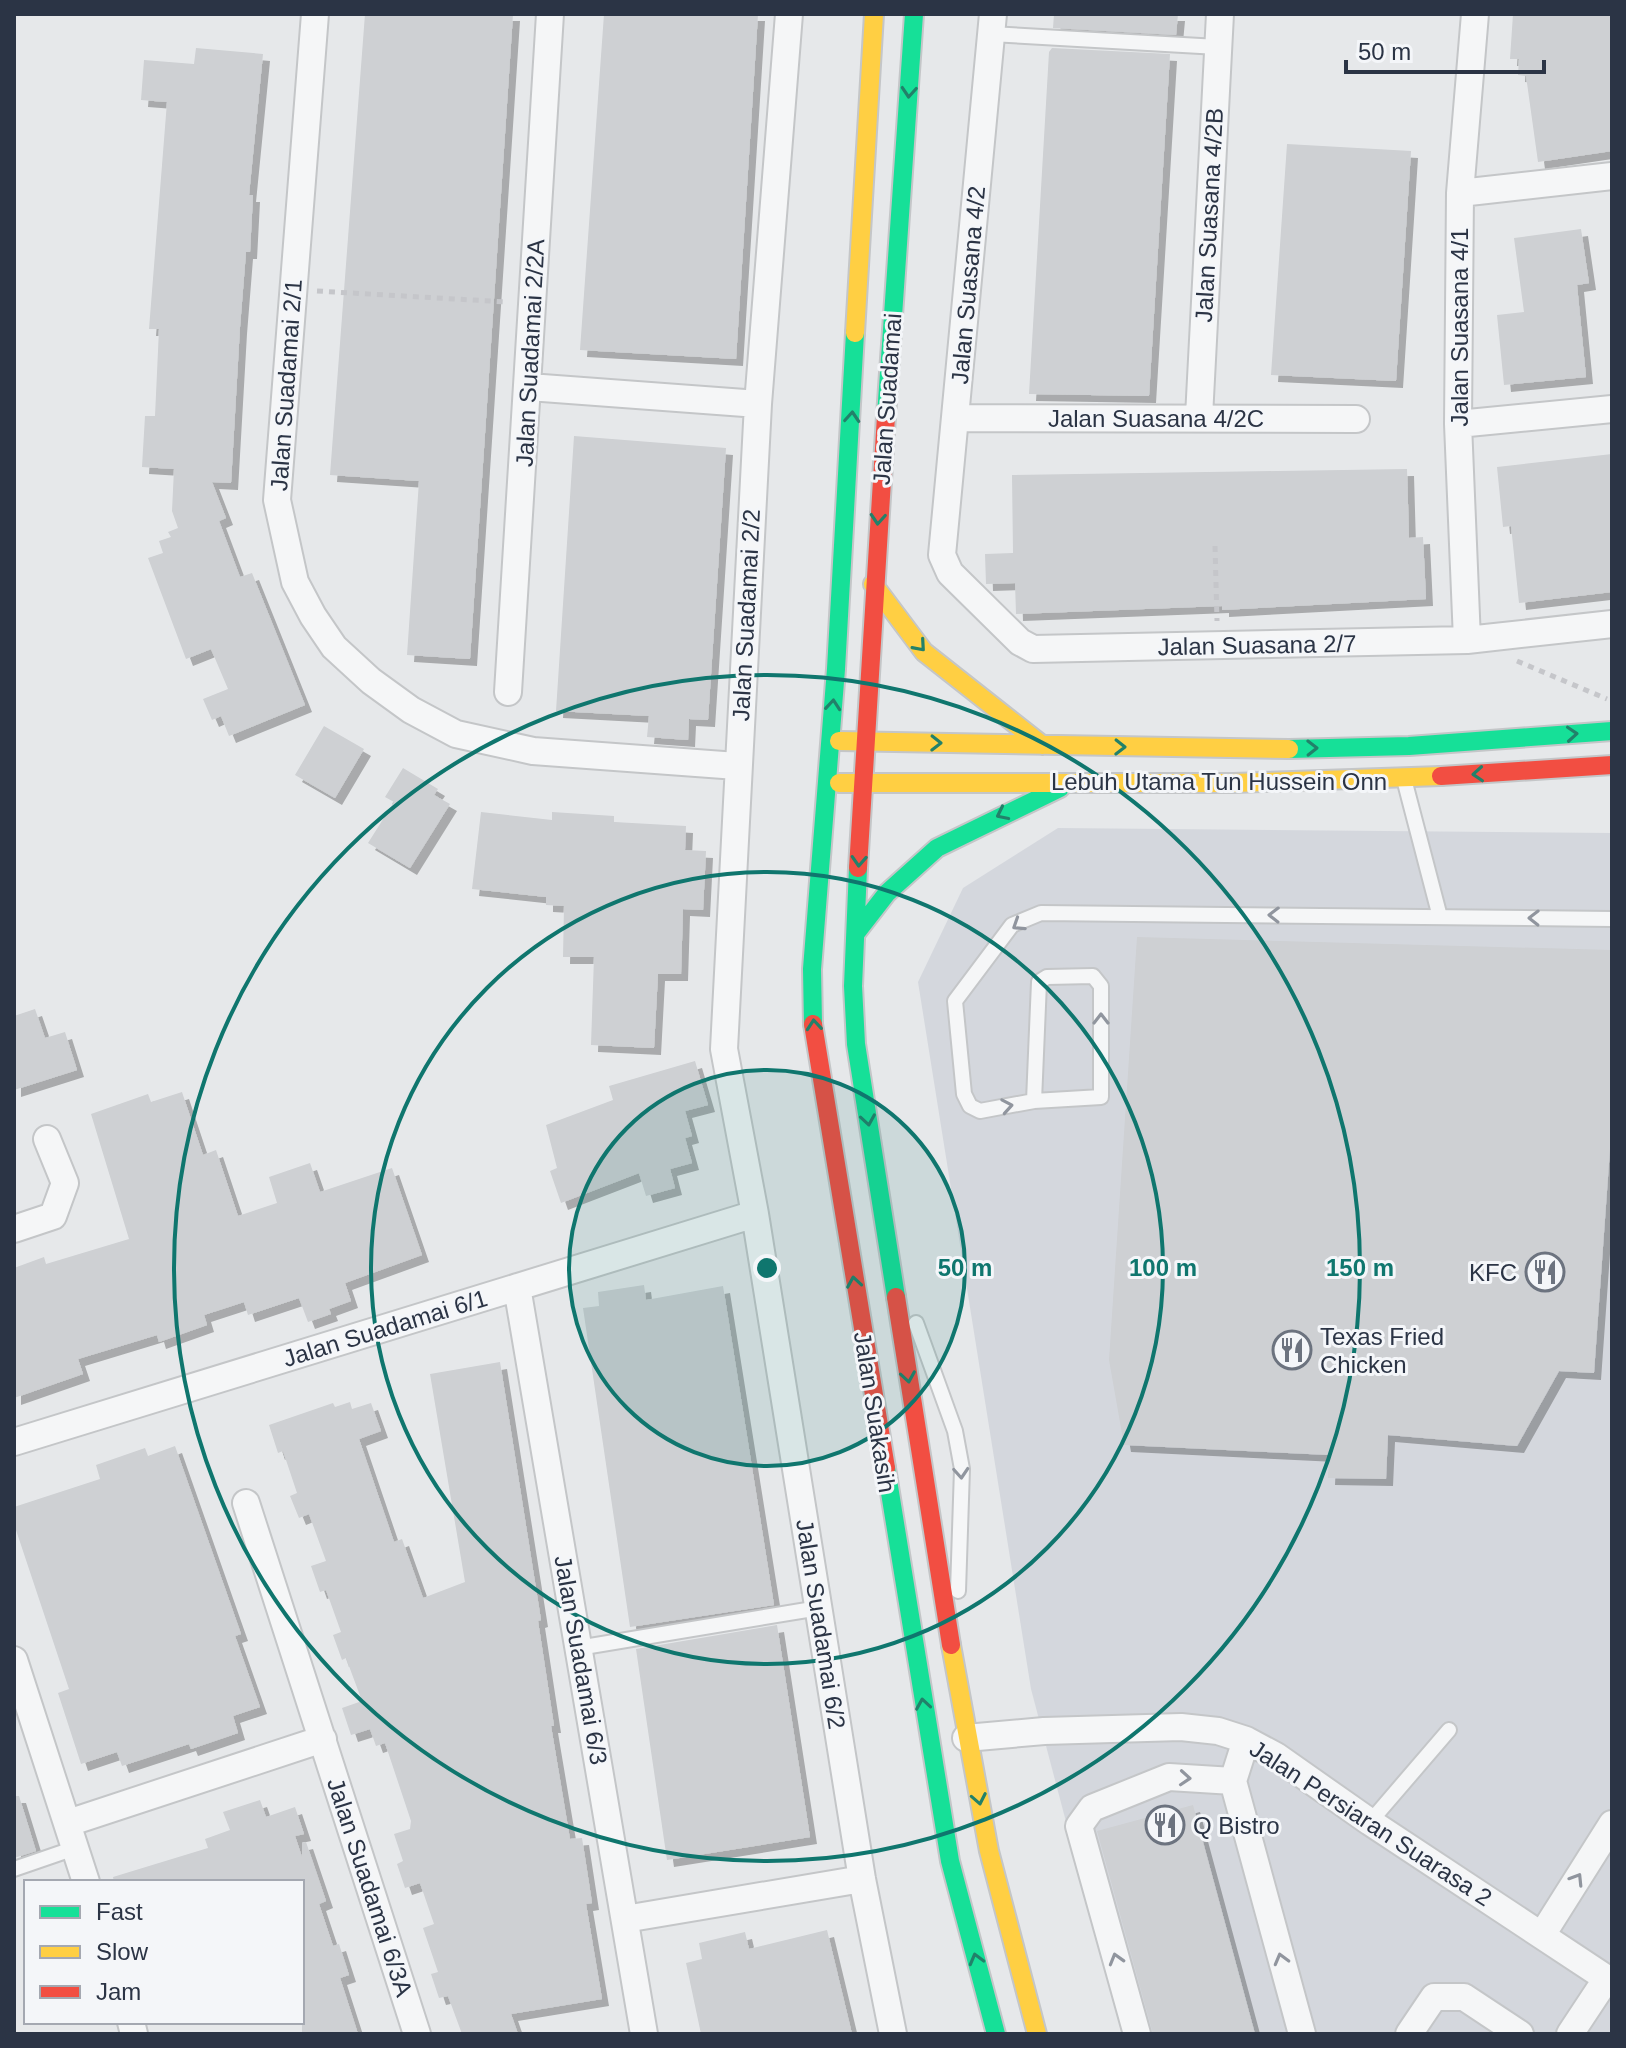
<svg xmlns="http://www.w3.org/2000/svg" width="1626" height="2048" font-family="Arial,sans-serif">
<defs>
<filter id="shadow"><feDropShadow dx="7" dy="7" stdDeviation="0" flood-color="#0004"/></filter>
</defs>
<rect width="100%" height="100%" fill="#e6e8ea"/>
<!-- built -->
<path fill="#d4d7dd" d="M1058 828 1612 833V2034H1122L1031 1689 918 982 963 888Z"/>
<!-- building -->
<path fill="#ced0d3" filter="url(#shadow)" d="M365 14H513L470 659 407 655 419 481 330 475Z
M604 14H758L736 359 580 350Z
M1054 14H1178L1176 35 1053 28Z
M1513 14H1612V151L1538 162 1526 76 1518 75 1519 59H1510Z
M196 48 263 54 249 195H253L250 252H246L240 327 231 483 212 482 226 518 219 521 240 577 252 573 305 705 229 736 221 716 212 720 203 699 228 689 211 649 186 659 148 558 163 553 159 541 171 537 168 532 178 528 172 511 174 469 142 467 145 416H155L159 329H149L167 102 141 100 144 60 194 64Z
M1052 48 1170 54 1149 396 1029 394 1049 52Z
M1287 144 1411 151 1396 381 1271 375Z
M1581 229 1589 283 1577 285 1586 377 1504 385 1497 315 1524 312 1514 238Z
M574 436 726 448 708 720 689 719 688 740 647 737 649 716 556 711Z
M1612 454V592L1519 603 1511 526 1503 527 1497 467Z
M1407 469 1409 538 1423 537 1426 599 1222 610V606L1016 614 1015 583 986 584 985 554 1013 553 1012 475Z
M324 726 364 749 335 798 295 775Z
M403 768 438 789 434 795 450 804 410 868 368 843 394 802 385 797Z
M481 812 552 820V812L614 816V822L686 826 685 850 706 851 703 910 683 909 681 974H658L654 1048 591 1045 594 957H563L564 906 546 905V897L472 889Z
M1137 937 1612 950V1121L1594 1373 1559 1371 1517 1446 1388 1435 1386 1479 1328 1478 1329 1455 1124 1445 1109 1360Z
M35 1009 45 1038 65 1032 77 1070 14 1090V1016Z
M695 1061 708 1105 685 1111 692 1136 685 1138 692 1163 670 1169 675 1188 646 1196 639 1173 561 1203 550 1171 557 1168 546 1125 613 1100 609 1086Z
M182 1092 203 1155 216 1150 238 1216 277 1203 269 1177 310 1163 320 1192 392 1168 422 1255 345 1283 351 1301 329 1309 331 1314 308 1322 299 1298 248 1315 244 1302 204 1315 207 1325 159 1342 157 1335 78 1359 83 1374 14 1398V1268L44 1257 46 1264 129 1239 91 1114 148 1094 151 1102Z
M644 1285 646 1300 723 1286 774 1605 630 1627 583 1308 599 1306 598 1292Z
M500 1362 541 1620 538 1621 554 1726H551L570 1839 582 1838 592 1903 586 1904 602 1999 511 2014 518 2034H462L448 1996 439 1998 431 1974 438 1972 423 1928 434 1924 420 1883 405 1888 397 1864 403 1861 394 1834 410 1829 411 1821 385 1743 376 1746 370 1729 351 1735 342 1708 362 1701 346 1658 342 1660 333 1635 341 1632 326 1590 320 1592 311 1566 326 1561 309 1514 299 1518 290 1496 297 1493 283 1451 278 1453 269 1425 333 1403 335 1407 350 1402 352 1409 371 1403 381 1431 359 1439 394 1542 402 1539 423 1598 465 1582 430 1374Z
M175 1446 241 1634 235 1636 260 1707 233 1716 238 1733 191 1749 189 1744 122 1766 117 1752 81 1764 58 1693 69 1689 14 1524V1507L100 1479 96 1465 145 1448 148 1456Z
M777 1625 810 1837 667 1860 636 1649Z
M14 1796H19L36 1851 14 1858Z
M260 1800 266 1817 295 1807 304 1834 295 1836 302 1857V1843L306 1842 326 1901 319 1904 333 1946 339 1944 349 1975 340 1978 358 2034H302V1882H114L113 1877 208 1848 205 1839 230 1830 223 1812Z
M1193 1805 1255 2034H1153L1097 1831Z
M827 1930 852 2034H701L686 1963 702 1959 699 1943 745 1932 749 1949Z"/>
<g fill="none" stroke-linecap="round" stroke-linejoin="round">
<defs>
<path id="lane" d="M991 34 1218 47
M1404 779 1440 917
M1034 1101 1039 982 1047 977 1093 976 1101 986V1097L1034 1101 980 1111 970 1106 964 1094 955 1001 1012 925 1041 913 1612 919
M916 1323 955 1431 962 1469 958 1591
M578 1648 819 1608
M1370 1822 1449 1730
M14 1869 75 1848"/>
<path id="street" d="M315 14 277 500 295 582 313 616 334 647 371 681 411 710 456 734 533 751 737 766
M789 14 758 404 724 1049 755 1214 862 1879 893 2034
M993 14 942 555 950 573 1020 642 1033 649 1467 640 1612 624
M1460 193 1612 176
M529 387 758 404
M1199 417 1220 14
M955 418 1356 419
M1458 424 1612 409
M1467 640 1458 424 1460 193 1475 14
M508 692 550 14
M14 1229 53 1216 65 1183 47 1139
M517 1287 644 2034
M14 1442 755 1214
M246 1503 417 2034
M14 1660 86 1882
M966 1738 1044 1731 1181 1727 1218 1731 1246 1740 1276 1756 1370 1822 1612 1982
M1246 1740 1233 1781 1302 2034
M68 1823 323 1739
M625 1919 862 1879
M1542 1935 1612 1824
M131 2022 134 2034
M1137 2034 1079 1826 1092 1808 1169 1777 1233 1781
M1409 2034 1434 1997H1464L1520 2034
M1570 2034 1607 1978"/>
<path id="fast" d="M886 416 914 14
M1289 749 1409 746 1612 731
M858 868 853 986 856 1044 896 1297
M856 933 887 893 937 848 1060 788
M813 1024 812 969 836 669 855 333
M886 1468 950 1861 996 2034"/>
<path id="slow" d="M855 333 874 14
M873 584 924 652 1042 745
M839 741 1289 749
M839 783H1233L1441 776
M951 1645 989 1851 1037 2034"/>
<path id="jam" d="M1441 776 1612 765
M858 868 886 416
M813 1024 886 1468
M896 1297 951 1645"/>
</defs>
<!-- lane casing -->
<use href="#lane" stroke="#c4c6c8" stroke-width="18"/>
<!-- street casing -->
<use href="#street" stroke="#c4c6c8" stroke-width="30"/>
<!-- fast casing -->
<use href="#fast" stroke="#c4c6c8" stroke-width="22"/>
<!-- slow casing -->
<use href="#slow" stroke="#c4c6c8" stroke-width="22"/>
<!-- jam casing -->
<use href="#jam" stroke="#c4c6c8" stroke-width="22"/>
<!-- path -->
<path stroke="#c5c6ca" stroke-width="5" stroke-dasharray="6 6" stroke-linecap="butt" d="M317 291 507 302
M1215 546 1217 621
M1517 661 1607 699"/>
<!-- lane -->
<use href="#lane" stroke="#f5f6f7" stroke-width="14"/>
<!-- street -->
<use href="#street" stroke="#f5f6f7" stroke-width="26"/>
<!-- fast -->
<use href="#fast" stroke="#16e098" stroke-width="18"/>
<!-- slow -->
<use href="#slow" stroke="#ffcf43" stroke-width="18"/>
<!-- jam -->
<use href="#jam" stroke="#f24e42" stroke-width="18"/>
</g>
<!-- one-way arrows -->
<defs><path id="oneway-chevron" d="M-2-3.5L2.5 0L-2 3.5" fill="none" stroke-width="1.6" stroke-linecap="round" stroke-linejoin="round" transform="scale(2)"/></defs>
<g stroke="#22816a">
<use href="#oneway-chevron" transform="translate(909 92) rotate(94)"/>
<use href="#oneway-chevron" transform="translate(852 417) rotate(-86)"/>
<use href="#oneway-chevron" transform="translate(878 519) rotate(94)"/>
<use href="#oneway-chevron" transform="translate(920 646) rotate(49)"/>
<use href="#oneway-chevron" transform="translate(833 705) rotate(-85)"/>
<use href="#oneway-chevron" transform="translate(1572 734) rotate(-4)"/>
<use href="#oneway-chevron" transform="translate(936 743) rotate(1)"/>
<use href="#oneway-chevron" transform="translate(1120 747) rotate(1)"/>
<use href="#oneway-chevron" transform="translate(1312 748) rotate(-1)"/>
<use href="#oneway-chevron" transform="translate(1478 774) rotate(176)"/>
<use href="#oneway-chevron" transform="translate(1002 814) rotate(154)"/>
<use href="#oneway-chevron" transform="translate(859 861) rotate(93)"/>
<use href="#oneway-chevron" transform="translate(814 1025) rotate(-95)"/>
<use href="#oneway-chevron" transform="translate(868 1120) rotate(81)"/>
<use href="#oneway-chevron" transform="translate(854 1282) rotate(-99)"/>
<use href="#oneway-chevron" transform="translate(908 1377) rotate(81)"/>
<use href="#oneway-chevron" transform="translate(923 1704) rotate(-99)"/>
<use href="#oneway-chevron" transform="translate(979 1799) rotate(79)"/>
<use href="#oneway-chevron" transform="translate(976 1959) rotate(-105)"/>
</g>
<g stroke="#90959e">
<use href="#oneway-chevron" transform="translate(1274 915) rotate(-179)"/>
<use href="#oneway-chevron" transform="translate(1534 918) rotate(-179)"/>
<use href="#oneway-chevron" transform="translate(1018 925) rotate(147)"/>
<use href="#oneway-chevron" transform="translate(1101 1019) rotate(-90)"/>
<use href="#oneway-chevron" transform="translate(1007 1106) rotate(-10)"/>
<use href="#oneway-chevron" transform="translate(961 1473) rotate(86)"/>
<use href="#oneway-chevron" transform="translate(1185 1778) rotate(4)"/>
<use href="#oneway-chevron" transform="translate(1577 1879) rotate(-58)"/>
<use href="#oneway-chevron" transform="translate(1116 1959) rotate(-106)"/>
<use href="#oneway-chevron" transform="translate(1281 1959) rotate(-105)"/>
</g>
<!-- distance rings -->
<circle cx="767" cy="1268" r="198" fill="#0f766e" fill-opacity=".12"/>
<g fill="none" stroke="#0f766e" stroke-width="4">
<circle cx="767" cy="1268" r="198"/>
<circle cx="767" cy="1268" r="396"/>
<circle cx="767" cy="1268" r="593"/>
</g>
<!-- icons -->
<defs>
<symbol id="restaurant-ring" viewBox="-11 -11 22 22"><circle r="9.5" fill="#f4f6f9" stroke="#6c737f" stroke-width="1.5"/><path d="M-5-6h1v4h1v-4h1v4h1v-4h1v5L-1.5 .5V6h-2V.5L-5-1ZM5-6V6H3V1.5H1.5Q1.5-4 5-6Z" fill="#6c737f"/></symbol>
</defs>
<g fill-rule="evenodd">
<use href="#restaurant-ring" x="1523" y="1250" width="44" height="44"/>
<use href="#restaurant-ring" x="1270" y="1328" width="44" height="44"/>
<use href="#restaurant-ring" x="1143" y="1803" width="44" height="44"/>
</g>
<g text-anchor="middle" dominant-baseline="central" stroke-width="6" stroke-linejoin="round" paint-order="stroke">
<!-- street labels -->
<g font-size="24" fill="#2b3445" stroke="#f4f6f9">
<text transform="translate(1209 215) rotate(-87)">Jalan Suasana 4/2B</text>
<text transform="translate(968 285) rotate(-85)">Jalan Suasana 4/2</text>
<text transform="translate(1459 327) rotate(-90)">Jalan Suasana 4/1</text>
<text transform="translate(530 353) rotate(-87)">Jalan Suadamai 2/2A</text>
<text transform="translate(286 385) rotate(-86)">Jalan Suadamai 2/1</text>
<text transform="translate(887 399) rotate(-86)">Jalan Suadamai</text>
<text x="1156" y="418">Jalan Suasana 4/2C</text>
<text transform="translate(746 615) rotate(-87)">Jalan Suadamai 2/2</text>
<text transform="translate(1257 645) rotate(-1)">Jalan Suasana 2/7</text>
<text x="1219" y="781">Lebuh Utama Tun Hussein Onn</text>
<text transform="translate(385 1328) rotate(-17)">Jalan Suadamai 6/1</text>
<text transform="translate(875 1412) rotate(81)">Jalan Suakasih</text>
<text transform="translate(821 1624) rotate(81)">Jalan Suadamai 6/2</text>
<text transform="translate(581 1660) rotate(80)">Jalan Suadamai 6/3</text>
<text transform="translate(1371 1823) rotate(33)">Jalan Persiaran Suarasa 2</text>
<text transform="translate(370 1887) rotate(72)">Jalan Suadamai 6/3A</text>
</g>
<!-- poi labels -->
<g font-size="24" fill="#2b3445" stroke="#f4f6f9" text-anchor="start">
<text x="1517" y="1272" text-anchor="end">KFC</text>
<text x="1320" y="1336">Texas Fried<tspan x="1320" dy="28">Chicken</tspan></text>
<text x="1193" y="1825">Q Bistro</text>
</g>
</g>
<circle cx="767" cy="1268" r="12" fill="#0f766e" stroke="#f4f6f9" stroke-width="4"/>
<g font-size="24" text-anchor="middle" font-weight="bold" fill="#0f766e" stroke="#f4f6f9" stroke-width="6" stroke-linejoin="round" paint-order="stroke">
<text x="965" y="1276">50 m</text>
<text x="1163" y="1276">100 m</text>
<text x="1360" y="1276">150 m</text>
</g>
<!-- border -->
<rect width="1626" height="2048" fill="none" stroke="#2b3445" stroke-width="32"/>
<!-- legend -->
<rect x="24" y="1880" width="280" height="144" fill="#f4f6f9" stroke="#a4a8b1" stroke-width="2"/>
<rect x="40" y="1906" width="40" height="12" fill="#16e098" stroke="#a4a8b1" stroke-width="2"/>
<text x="96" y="1920" font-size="24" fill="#2b3445">Fast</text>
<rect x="40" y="1946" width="40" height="12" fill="#ffcf43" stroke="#a4a8b1" stroke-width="2"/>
<text x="96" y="1960" font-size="24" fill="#2b3445">Slow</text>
<rect x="40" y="1986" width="40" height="12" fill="#f24e42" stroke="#a4a8b1" stroke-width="2"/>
<text x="96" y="2000" font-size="24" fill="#2b3445">Jam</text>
<!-- scale -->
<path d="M1346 60v12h198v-12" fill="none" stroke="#2b3445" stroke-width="4"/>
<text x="1358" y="60" font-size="24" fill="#2b3445" stroke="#f4f6f9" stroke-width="6" paint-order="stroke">50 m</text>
</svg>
